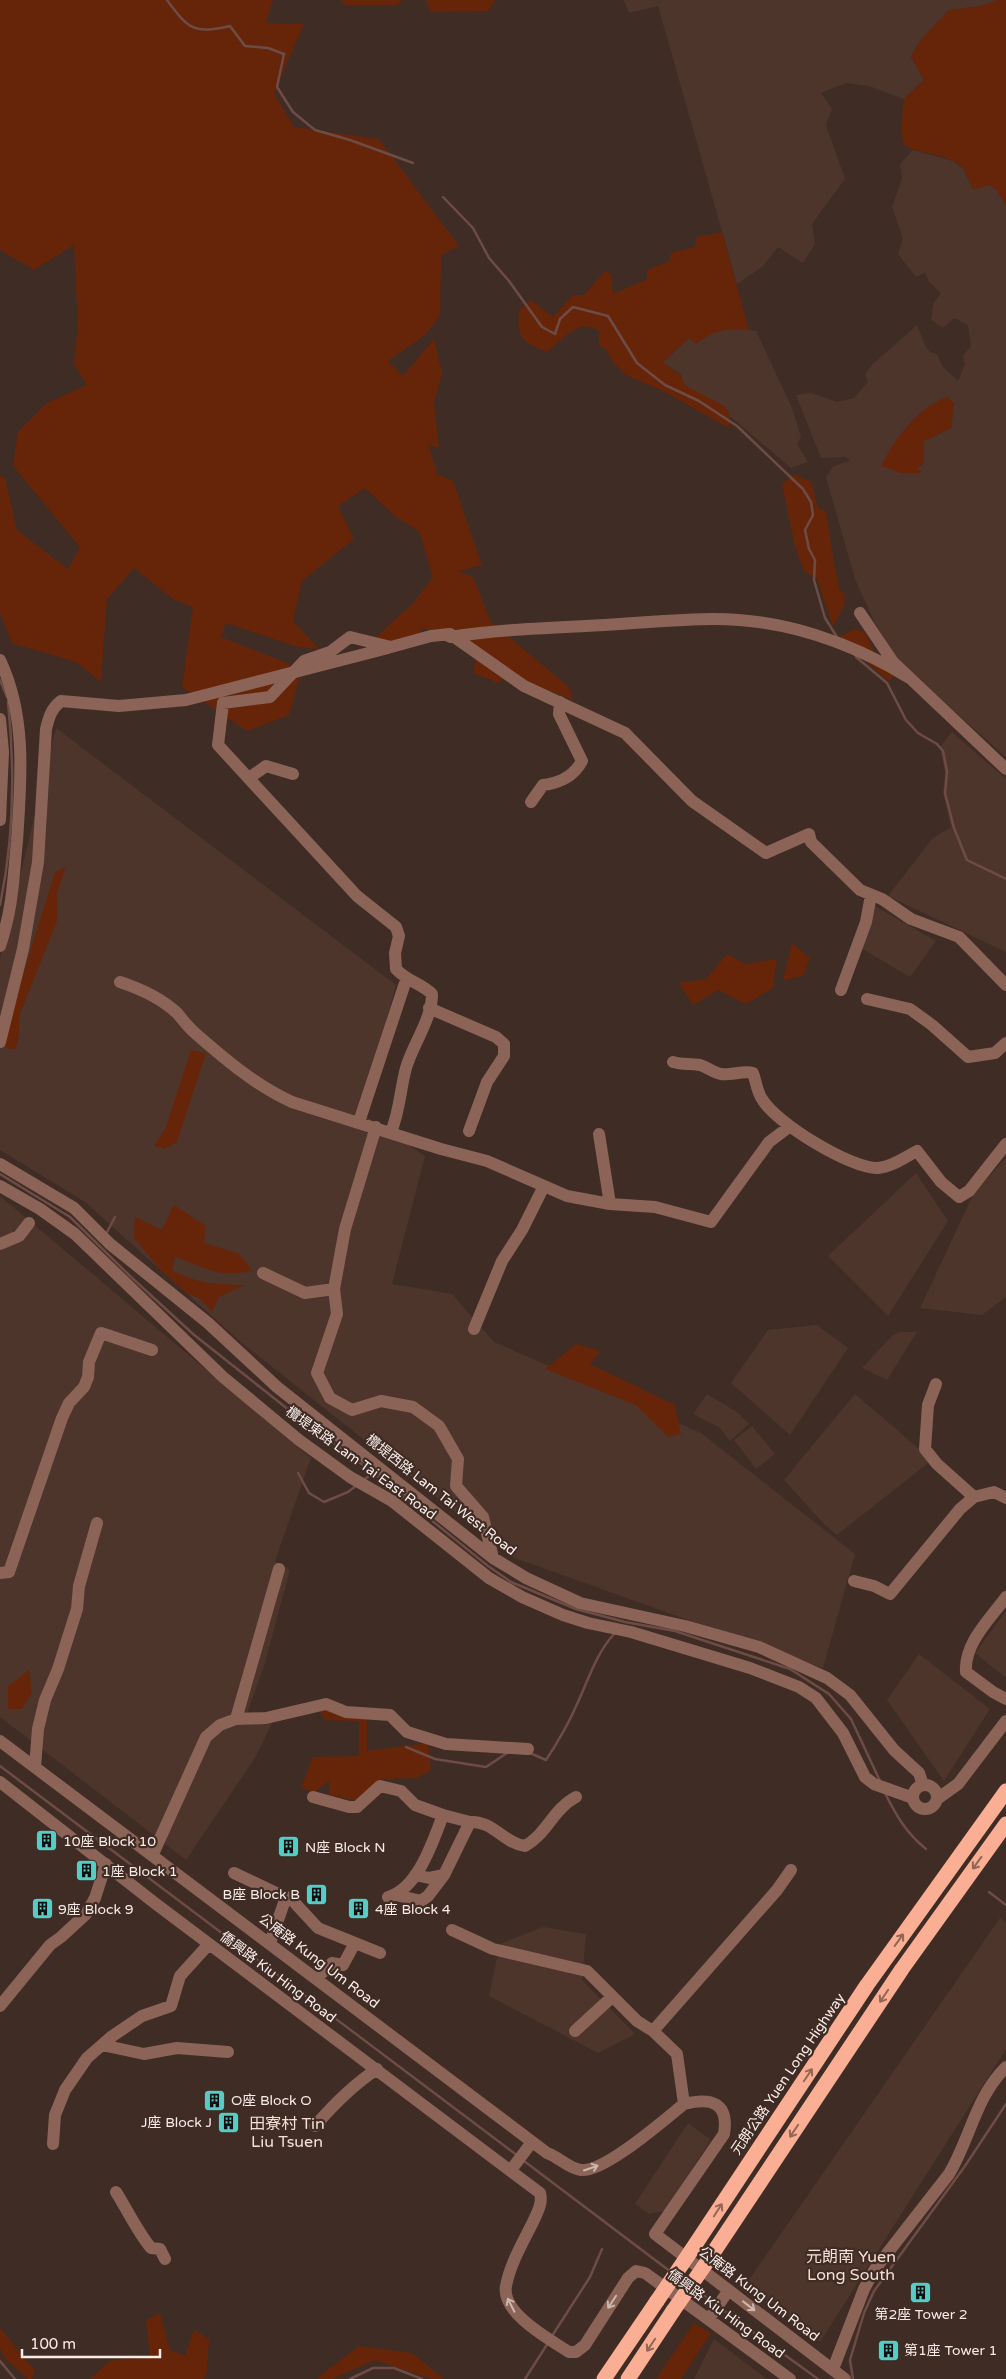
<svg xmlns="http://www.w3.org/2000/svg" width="1006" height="2379" font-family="'Varela Round','Noto Sans TC',sans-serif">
<rect width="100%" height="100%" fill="#3f2c25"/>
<!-- built -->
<path fill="#4e352c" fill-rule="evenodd" d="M624 0H998L981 6 949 10 920 41 911 57 924 80 904 99 869 86 846 83 821 93 832 109 826 125 845 179 812 224 815 244 803 263 778 247 762 267 737 284 658 6 629 13Z
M913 150 953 161 963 168 973 189 988 185 996 189 1006 206V757L901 664 875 623 855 579 826 477 833 467 850 460 845 457 821 458 796 395 811 393 837 402 854 398 868 382 865 374 872 365 917 325 926 347 930 352 937 354 943 367 958 381 965 364 963 355 971 347 968 325 954 318 943 328 931 320 933 304 941 293 929 282 925 273 916 277 898 254 903 238 892 207 902 179 900 164ZM954 403 951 428 924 441V463L916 469 921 472 882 466Z
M735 328 756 331 792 408 801 437 797 444 808 462 791 468 730 416 725 407 684 385 681 375 663 362 689 338 696 344 711 332Z
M56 728 396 985 361 1113 425 1156 392 1284 452 1294 494 1342 701 1433 855 1554 823 1668 512 1557 242 1343 85 1202 0 1150V959Z
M952 732 1006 779V952L888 896 932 839 951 827 943 793 945 773 940 747Z
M875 906 936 941 910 977 861 948Z
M1006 1158V1297L982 1315 920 1308 974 1193Z
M916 1173 948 1221 888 1316 828 1256Z
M0 1196 311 1458 275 1561 290 1570 264 1666 243 1725 274 1719 255 1758 186 1860 0 1717Z
M817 1325 848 1348 790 1435 731 1383 768 1330Z
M900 1332H917L887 1380 862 1368 893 1335Z
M707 1394 737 1412 749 1424 730 1441 719 1427 693 1414Z
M855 1394 932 1460 837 1535 824 1524 784 1480Z
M752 1426 775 1454 756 1469 734 1440Z
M1006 1611V1678L975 1653Z
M919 1654 990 1709 944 1781 887 1700Z
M1000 1918 1006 1923V2049L820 2342 746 2284Z
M543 1927 586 1934 582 1980 635 2034 598 2053 489 1996 500 1944Z
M688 2123 711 2140 664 2211 649 2214 635 2204Z
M714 2339 767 2379H694Z"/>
<!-- green -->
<path fill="#662509" d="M0 0H273L266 23 304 24 274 93 294 127 379 139 459 246 441 255 440 316 424 336 388 361 403 376 434 339 442 373 434 403 439 448 429 445 437 474 453 481 482 565 459 571 473 577 491 622 569 687 573 700 507 674 499 683 473 673 479 649 424 628 403 648 375 638 413 603 433 577 419 531 396 517 365 488 338 506 354 539 302 581 293 621 319 649 298 647 226 623 221 637 302 669 289 715 247 731 182 687 193 607 173 599 134 568 107 599 101 682 76 662 12 643 0 613V476L5 478 17 530 68 569 80 547 13 466 18 432 47 403 87 385 74 364 78 322 74 245 34 270 0 250Z
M341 0H403L397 5H346Z
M426 0H495L488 11 430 12Z
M998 0H1006V206L996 189 988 185 973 190C970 183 967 173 963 168 952 154 920 155 904 145L901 131 904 99 924 80 911 56 920 41 949 10 981 6Z
M722 232 749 330C726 328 714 330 696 344L689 338 663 362 681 376 685 385 726 407 730 416 729 428 663 391 626 375 612 361 607 350 599 346V331C577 317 564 340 547 352 520 341 517 338 519 310L531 300 553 317 573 295H584L605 271 611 274 613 294 647 279V270L670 261 671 253 695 247 697 237Z
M947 397 954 403 951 428 924 441V463L917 469 922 473H901L881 466C897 436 915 410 947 397Z
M794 475 811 481 818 508 826 512C831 539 833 564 840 591L845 594 844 606 833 626 817 579 804 571 795 546 782 484Z
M855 629 866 633 874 653 897 673 889 681 847 645 841 636Z
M66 867 57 893V921L20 1014 18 1043 15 1049 5 1048V1021L17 994 55 872Z
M792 943 810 958 803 976 783 980Z
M727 954 745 964 777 959 773 988 746 1004 718 990 693 1005 679 983 706 979Z
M191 1050 206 1053 177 1142 165 1149 154 1146 166 1127Z
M174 1205 206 1226 204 1243 240 1254 252 1271C216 1278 207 1268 175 1257L172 1270C197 1284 216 1284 245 1285L219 1297 212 1312 199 1298 186 1293 159 1268 134 1238 135 1217 162 1230Z
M576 1344 601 1351 590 1364 675 1405 681 1434 668 1437 636 1405 545 1369Z
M29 1670 32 1693 22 1709H8V1686Z
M367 1707V1751L428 1743 431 1770 417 1778 380 1779 359 1801 330 1795 329 1781 315 1792 301 1788 313 1757 359 1756V1721L324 1720 320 1710Z
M160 2313 170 2350 185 2356 194 2330 209 2339 207 2373 203 2379H90L109 2361 150 2356 146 2320Z
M694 2323 711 2333 681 2379H656Z
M0 2328 35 2371 32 2379H28L5 2358 0 2349Z
M359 2346 412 2353 444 2379H432L375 2360 332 2379H316Z"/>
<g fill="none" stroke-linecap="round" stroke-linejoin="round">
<!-- stream -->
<path stroke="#6e4c46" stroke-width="2.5" d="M167 0C189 30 194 34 230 26L245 46 268 48 284 54 277 87 293 112 315 130 350 140 413 163
M443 197 473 228 489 258 509 281 542 327 555 334 560 319 573 307 608 316 637 363 665 385 699 401 737 426 803 489 811 502 813 515 805 530 809 549 815 560 814 580 825 618 837 637
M856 657 887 683 906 720 918 733 937 744 943 751 947 772 945 793 954 828 967 860 1006 879
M0 680 7 697
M0 905C14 838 15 769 8 702
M0 1174 70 1217 130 1276 193 1334 289 1410 367 1468 488 1566 511 1582 576 1609 625 1622 675 1631 790 1669 829 1694 851 1719 880 1781
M106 1234 115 1217
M298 1473 309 1493 324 1502 348 1492 357 1485
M363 1480 374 1473
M406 1747 435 1759 486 1767 507 1753
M530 1753 546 1760C558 1742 569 1723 578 1702 589 1678 596 1654 614 1634
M0 1766 518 2156
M885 1793C896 1815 906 1833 926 1849
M989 1892 1006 1905
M524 2161 671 2272
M694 2288 714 2303
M720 2308 818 2379
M552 2336 590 2277 602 2249
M0 2361 15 2379
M350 2379 373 2368H394L422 2379
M525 2379 548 2343
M853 2379 850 2360 864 2313 874 2291 965 2166 1006 2104"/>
<!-- minor -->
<path stroke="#8b6457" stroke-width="12" d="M860 613 893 662 1006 769
M450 637C501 629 553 628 605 625 641 623 678 619 714 619 783 619 850 642 908 677
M0 660C27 717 21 780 17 841 13 880 13 907 0 946
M0 719 3 752 0 820
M249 778 266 766 293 774
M531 802 543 785C561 783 574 776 582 761L559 714 560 702
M120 982C141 989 161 998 177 1013 183 1020 188 1027 195 1033 225 1059 256 1086 292 1102L441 1149 487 1161 567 1196 610 1204 655 1207 711 1222 769 1142 789 1127
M841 990 866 922 871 895
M867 999 910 1009 932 1025 968 1057 995 1053 1006 1043
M429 1008 496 1037 504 1044V1056L487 1082 469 1131
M0 1042 23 949 38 862 46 729C49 717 51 709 61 701L119 706 186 700 388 648
M673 1062C683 1065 690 1063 700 1065 707 1067 714 1073 721 1074 732 1076 742 1070 753 1073 756 1081 757 1092 762 1099 776 1123 851 1169 878 1168 892 1167 905 1157 917 1151L941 1182 959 1197 969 1191 1006 1144
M359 1122 406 980
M376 1127 345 1229 334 1289 337 1314 317 1373 330 1398 352 1410 381 1401 413 1407 439 1426 458 1459 456 1486 483 1517 493 1558
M391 1132C400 1110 400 1090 406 1068 413 1044 432 1019 432 994 421 983 408 982 396 969L395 953 399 936 396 927 357 896 218 745 223 703 270 697 304 661 330 652 350 637 391 647 431 636 450 634 524 686 625 733 692 801 766 853 809 834 811 842 860 890 882 899 911 919 959 937 1006 985
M599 1134 610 1204
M0 1164 74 1208 110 1244 208 1323 277 1387 493 1558 526 1578 580 1603 685 1626 759 1647 827 1678 850 1695 894 1750 919 1773 923 1785
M0 1186 40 1209 75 1234 223 1377 299 1440 350 1477 392 1501 489 1578 522 1597 563 1615 588 1623 631 1632 750 1668 799 1687 816 1698 843 1733 865 1777 874 1784 913 1798
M0 1244 19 1236 29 1223
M263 1273 305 1293 334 1289
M474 1329 502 1261 522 1230 544 1186
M936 1384 928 1405 925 1449 937 1464 974 1497 994 1492 1006 1498
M0 1573 9 1572 62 1418 69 1403 84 1387 88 1377 89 1362 101 1333 152 1350
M854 1581 874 1586 890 1594 960 1509 974 1497
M1006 1597C990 1619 964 1643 966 1672L993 1692 1006 1699
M236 1719 279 1569
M0 1741 547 2153C559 2157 569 2169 581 2170 604 2173 665 2119 684 2104 712 2097 729 2103 724 2134L655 2234 845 2379
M35 1767 38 1729 45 1700 58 1669 77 1609 79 1586 97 1523
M0 1782 156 1904 540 2193C543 2203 537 2213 533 2222 523 2242 510 2264 506 2286 501 2313 549 2339 569 2352H576L585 2345 628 2278 636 2271 645 2273 790 2379
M913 1797a12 12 0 1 1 24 0a12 12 0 1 1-24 0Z
M313 1797 349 1807H357L380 1786 401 1791 415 1805 443 1815C433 1841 418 1889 388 1897
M937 1799 958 1784 1006 1721
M443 1815 470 1822
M153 1854 206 1737 220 1725 236 1719 266 1718 326 1704 346 1712 390 1715 407 1732 446 1744 528 1749
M234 1873 293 1901 318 1928 380 1953
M415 1875 429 1878 444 1875 470 1822C492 1820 505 1844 525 1846 547 1834 553 1809 576 1797
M396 1895 421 1901 428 1896 444 1875
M452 1930 493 1949 587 1971 637 2021 653 2031 677 2054 684 2104
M270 1943 286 1897
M317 1978 332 1963 343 1965 355 1943
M0 2006 50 1945 61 1937 86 1914 95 1898 106 1864
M575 2031 612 1997
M653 2031 777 1890 791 1870
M102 2045 144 2054 177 2048 228 2052
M315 2126C334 2104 353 2085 377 2069
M53 2144 55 2115 65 2090 87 2058 111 2037 142 2016 171 2006 180 1976 209 1944
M511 2170 532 2142
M116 2192C128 2211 137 2231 151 2248L160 2249 165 2259
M709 2319 728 2291
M833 2369 864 2289 875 2269 949 2174C970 2139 976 2096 1006 2067"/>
<!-- highway -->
<path stroke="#faae93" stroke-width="15" d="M691 2251 867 1985 1006 1791
M707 2262 902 1969 1006 1824
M604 2379 657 2301
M628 2379 673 2311"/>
<!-- highway-bridge -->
<path stroke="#faae93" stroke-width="15" d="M657 2301 691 2251
M673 2311 707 2262"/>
</g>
<!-- one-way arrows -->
<defs><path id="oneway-shaft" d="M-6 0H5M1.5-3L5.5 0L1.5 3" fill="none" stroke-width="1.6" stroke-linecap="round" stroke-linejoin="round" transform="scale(1.25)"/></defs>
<g stroke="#936656">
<use href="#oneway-shaft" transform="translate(977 1863) rotate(126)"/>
<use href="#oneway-shaft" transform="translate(899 1940) rotate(-54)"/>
<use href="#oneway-shaft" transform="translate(884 1996) rotate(124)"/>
<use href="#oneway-shaft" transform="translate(808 2075) rotate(-56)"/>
<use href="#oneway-shaft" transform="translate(794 2131) rotate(124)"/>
<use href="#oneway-shaft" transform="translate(718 2210) rotate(-57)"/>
<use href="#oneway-shaft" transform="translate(651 2345) rotate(124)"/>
</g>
<g stroke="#cdb6ae">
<use href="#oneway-shaft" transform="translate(591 2168) rotate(-19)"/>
<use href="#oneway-shaft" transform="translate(612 2302) rotate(123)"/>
<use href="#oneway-shaft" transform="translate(511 2305) rotate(-117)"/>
<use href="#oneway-shaft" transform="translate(749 2306) rotate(38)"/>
</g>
<!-- icons -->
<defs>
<symbol id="building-square" viewBox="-11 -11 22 22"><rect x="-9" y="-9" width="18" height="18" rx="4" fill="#54cdc7" stroke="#3f2c25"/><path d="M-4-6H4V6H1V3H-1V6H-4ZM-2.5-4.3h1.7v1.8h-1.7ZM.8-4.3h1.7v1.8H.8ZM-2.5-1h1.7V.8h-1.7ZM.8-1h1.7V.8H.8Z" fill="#111"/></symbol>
</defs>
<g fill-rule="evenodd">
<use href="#building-square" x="34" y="1828" width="25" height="25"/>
<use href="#building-square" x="276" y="1834" width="25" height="25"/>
<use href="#building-square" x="74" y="1858" width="25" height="25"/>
<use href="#building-square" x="304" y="1882" width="25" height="25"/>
<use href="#building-square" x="30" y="1896" width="25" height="25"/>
<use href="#building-square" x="346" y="1896" width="25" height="25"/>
<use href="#building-square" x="202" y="2088" width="25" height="25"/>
<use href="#building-square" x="216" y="2110" width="25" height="25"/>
<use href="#building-square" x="908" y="2280" width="25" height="25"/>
<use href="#building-square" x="876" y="2338" width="25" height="25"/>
</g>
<g text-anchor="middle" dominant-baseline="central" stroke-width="4.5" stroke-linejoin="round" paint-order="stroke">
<!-- street labels -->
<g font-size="14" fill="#f9ece8" stroke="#3f2c25">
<text transform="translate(361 1463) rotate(36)">欖堤東路 Lam Tai East Road</text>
<text transform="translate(441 1495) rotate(38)">欖堤西路 Lam Tai West Road</text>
<text transform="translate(319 1961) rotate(37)">公庵路 Kung Um Road</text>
<text transform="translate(278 1977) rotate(37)">僑興路 Kiu Hing Road</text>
<text transform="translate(788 2074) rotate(-56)">元朗公路 Yuen Long Highway</text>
<text transform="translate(759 2294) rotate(37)">公庵路 Kung Um Road</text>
<text transform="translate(726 2314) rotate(36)">僑興路 Kiu Hing Road</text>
</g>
<!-- poi labels -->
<g font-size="14" fill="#f9ece8" stroke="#3f2c25" text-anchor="start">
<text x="63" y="1841">10座 Block 10</text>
<text x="305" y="1847">N座 Block N</text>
<text x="102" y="1871">1座 Block 1</text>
<text x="300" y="1894" text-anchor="end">B座 Block B</text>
<text x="58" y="1909">9座 Block 9</text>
<text x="375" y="1909">4座 Block 4</text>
<text x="231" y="2100">O座 Block O</text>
<text x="212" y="2122" text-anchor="end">J座 Block J</text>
<text x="921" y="2314" text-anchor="middle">第2座 Tower 2</text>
<text x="904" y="2350">第1座 Tower 1</text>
</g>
<!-- quarter labels -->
<g font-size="16" fill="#f7ded5" stroke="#3f2c25">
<text x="287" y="2124">田寮村 Tin<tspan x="287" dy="18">Liu Tsuen</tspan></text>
<text x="851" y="2257">元朗南 Yuen<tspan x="851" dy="18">Long South</tspan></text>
</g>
</g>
<!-- scale -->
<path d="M22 2349v8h138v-8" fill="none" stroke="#f9ece8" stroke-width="2.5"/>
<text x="30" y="2349" font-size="15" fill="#f9ece8" stroke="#3f2c25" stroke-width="4" paint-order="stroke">100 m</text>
</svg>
